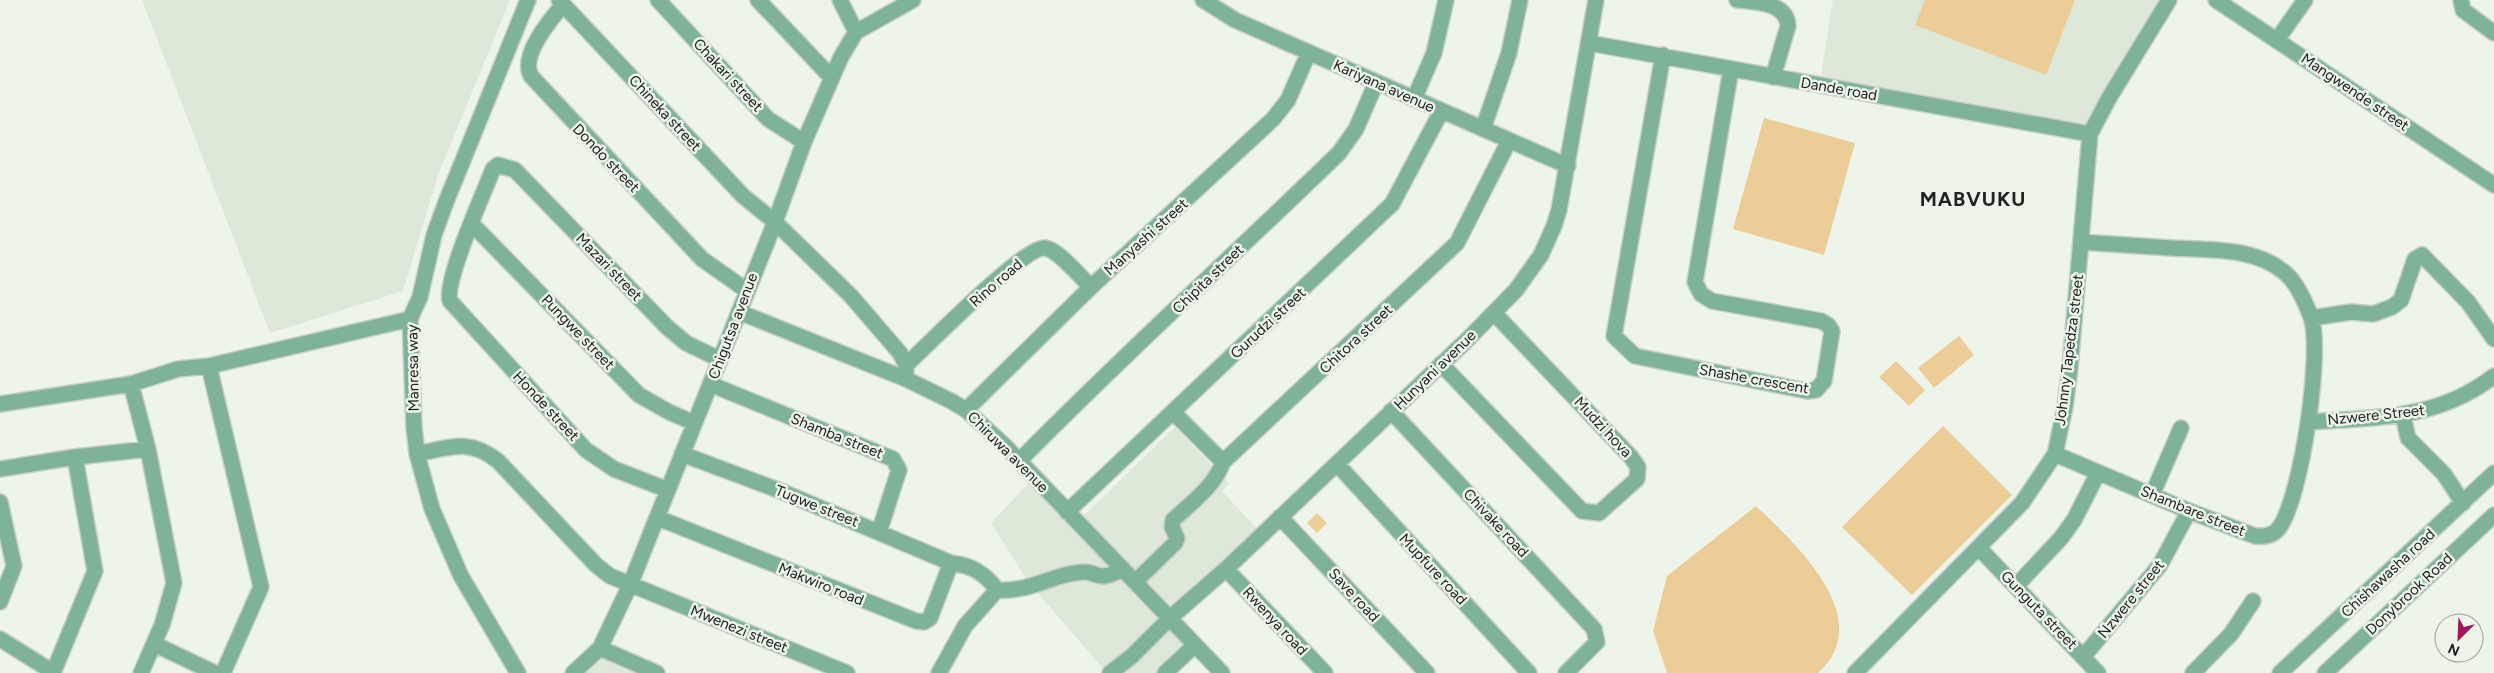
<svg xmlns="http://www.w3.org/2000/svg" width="2494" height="673" font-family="Figtree,sans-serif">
<rect width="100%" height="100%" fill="#edf4ea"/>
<!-- built -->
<path fill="#dde8d8" d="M142 0H510L438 175 403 291 270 333Z
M1833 0H2170L2090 131 1820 81Z
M1175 427 1229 483 1222 491 1261 533 1162 622 1195 656 1177 673H1107L1029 583 991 523 1030 482 1073 526Z
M599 657 637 673H584Z"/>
<!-- green -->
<path fill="#eccd97" d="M1925 0H2075L2046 75 1915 25Z
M1764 118 1855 143 1824 255 1733 229Z
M1959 336 1974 355 1934 388 1918 368Z
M1896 361 1925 390 1909 406 1879 377Z
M1943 426 2012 495 1912 595 1842 527Z
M1756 506C1796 544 1878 619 1818 673H1667L1653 631 1667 576Z
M1317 513 1327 523 1317 533 1307 523Z"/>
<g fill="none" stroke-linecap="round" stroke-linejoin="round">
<defs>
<path id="minor" d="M559 0 743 196 775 222 851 296 900 353 906 365V379
M658 0 768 119 804 142
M758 0 831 77
M840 0 856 32
M1203 0 1235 20 1568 166
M1737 0C1755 2 1787 2 1788 26L1773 77
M2216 0 2494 185
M2461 0 2463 10 2494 33
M563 5C550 20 520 55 531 76L702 259 746 290
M2277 40 2305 0
M1589 43 2090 134
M1663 55 1614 336 1635 356 1807 391 1816 390 1824 381 1832 331 1828 325 1821 321 1712 301 1701 294 1695 282 1731 69
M1414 99 1434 53 1446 0
M1483 129 1509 53 1520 0
M472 224 639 395 669 412 694 423
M739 312 906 379 951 401 966 410 1004 445 1222 673
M2311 318 2351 312 2373 314 2392 307 2401 300 2415 259 2422 255 2468 302 2494 339
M1441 364 1582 511 1599 513 1637 479 1638 467 1631 457 1494 313
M906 365C926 347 1024 246 1045 248 1059 250 1080 277 1091 287
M209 366 261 587 223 673
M131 384 148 449 174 583 162 625 141 673
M710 384 893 459 899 470 879 532
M0 404 131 384 178 369 209 366 410 319
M966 410 1091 287 1273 119 1288 100 1309 52
M1391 411 1594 629 1597 642 1566 673
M1173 412 1223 462 1457 243 1509 141
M2403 415 2408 438 2444 474 2463 503
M2309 422C2378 417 2437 420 2494 376
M417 454C451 447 469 438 498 461L596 565 610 576 847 673
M682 454 778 490 951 563C971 565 985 573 997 590L965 626 939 673
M2055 454 2189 511 2255 536C2264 537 2273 536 2279 528 2301 499 2323 352 2311 317 2306 304 2296 281 2284 272 2254 247 2209 250 2171 248 2141 246 2111 244 2081 242
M1019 461C1123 355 1233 256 1339 153L1356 129 1376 83
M1337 464 1529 673
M0 469 75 457 148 449
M668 490 614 469 586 450 450 301C444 280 484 193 493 169L498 165 515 170 667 327 686 343 719 359
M2152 495 2181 428
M0 502 14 566 0 602
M1067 512 1392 204 1441 112
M1280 517 1427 673
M658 518 916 621 924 622 930 618 951 563
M1979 548 2098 673
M1226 569 1325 673
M1135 582 1175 543 1177 538 1172 527 1173 520C1191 503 1215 486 1223 462
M2016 586 2061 538 2074 520 2098 473
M997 590C1030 593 1056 572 1086 572 1089 572 1093 574 1097 575 1107 578 1114 573 1123 569
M0 639 53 672
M154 644 215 673
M600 648 657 673
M2083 657 2160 565 2189 511
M53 673 95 571 75 457
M518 673 461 576 432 509 417 454 414 427 410 319 420 297 434 235 446 202 528 0
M573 673 600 648 630 585 775 222 804 142 841 57 856 32 913 0
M1110 673 1131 657 1170 618 1226 569 1468 339 1516 290 1541 255 1554 226 1559 210 1596 0
M1165 673 1195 645
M1855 673 2022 503 2055 454 2065 407 2070 368 2090 134 2109 98 2169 0
M2193 673 2231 634 2253 601
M2280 673 2494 473
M2325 673 2494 515"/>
</defs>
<!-- minor casing -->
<use href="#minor" stroke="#c8cec5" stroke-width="18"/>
<!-- minor -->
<use href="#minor" stroke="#7eb39a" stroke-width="15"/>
</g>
<g text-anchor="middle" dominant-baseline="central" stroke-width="5" stroke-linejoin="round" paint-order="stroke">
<!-- street labels -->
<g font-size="15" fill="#20231f" stroke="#edf4ea">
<text transform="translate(728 75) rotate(47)">Chakari street</text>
<text transform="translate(1384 86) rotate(24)">Kariyana avenue</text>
<text transform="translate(1839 89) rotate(10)">Dande road</text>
<text transform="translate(2355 92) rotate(34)">Mangwende street</text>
<text transform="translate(665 113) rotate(47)">Chineka street</text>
<text transform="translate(606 158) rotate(46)">Dondo street</text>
<text transform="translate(1146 237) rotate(-42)">Manyashi street</text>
<text transform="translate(609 267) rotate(46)">Mazari street</text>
<text transform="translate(1208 279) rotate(-44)">Chipita street</text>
<text transform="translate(996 283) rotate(-41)">Rino road</text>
<text transform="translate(1268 323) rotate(-43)">Gurudzi street</text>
<text transform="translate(733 326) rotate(-69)">Chigutsa avenue</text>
<text transform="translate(578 332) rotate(46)">Pungwe street</text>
<text transform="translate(1356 339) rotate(-43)">Chitora street</text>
<text transform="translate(2069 350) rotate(-83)">Johnny Tapedza street</text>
<text transform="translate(413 368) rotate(-91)">Manresa way</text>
<text transform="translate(1435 370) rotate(-44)">Hunyani avenue</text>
<text transform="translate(1754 379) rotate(10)">Shashe crescent</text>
<text transform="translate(546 406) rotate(47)">Honde street</text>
<text transform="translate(2376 415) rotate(-6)">Nzwere Street</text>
<text transform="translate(1603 427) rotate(47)">Mudzi hova</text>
<text transform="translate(837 436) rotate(22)">Shamba street</text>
<text transform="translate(1008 452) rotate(45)">Chiruwa avenue</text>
<text transform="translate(817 506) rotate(22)">Tugwe street</text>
<text transform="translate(2193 511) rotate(22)">Shambare street</text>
<text transform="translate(1496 523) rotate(47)">Chivake road</text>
<text transform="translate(1433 569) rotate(47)">Mupfure road</text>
<text transform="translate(2388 573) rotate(-43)">Chishawasha road</text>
<text transform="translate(821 584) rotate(22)">Makwiro road</text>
<text transform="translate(2409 594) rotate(-43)">Donybrook Road</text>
<text transform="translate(1354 595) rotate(47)">Save road</text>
<text transform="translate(2131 599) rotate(-51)">Nzwere street</text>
<text transform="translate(2039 610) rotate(46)">Gunguta street</text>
<text transform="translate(1275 621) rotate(47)">Rwenya road</text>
<text transform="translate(739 629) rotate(22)">Mwenezi street</text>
</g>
<!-- district labels -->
<g font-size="20" font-weight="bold" letter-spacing="1" fill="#20231f" stroke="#edf4ea">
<text x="1973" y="199">MABVUKU</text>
</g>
</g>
<!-- north arrow -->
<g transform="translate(2459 638) rotate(204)"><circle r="24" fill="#edf4ea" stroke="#9ba099"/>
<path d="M0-4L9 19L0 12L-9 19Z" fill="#a41559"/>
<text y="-8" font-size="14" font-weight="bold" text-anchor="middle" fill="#20231f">N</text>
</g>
</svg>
